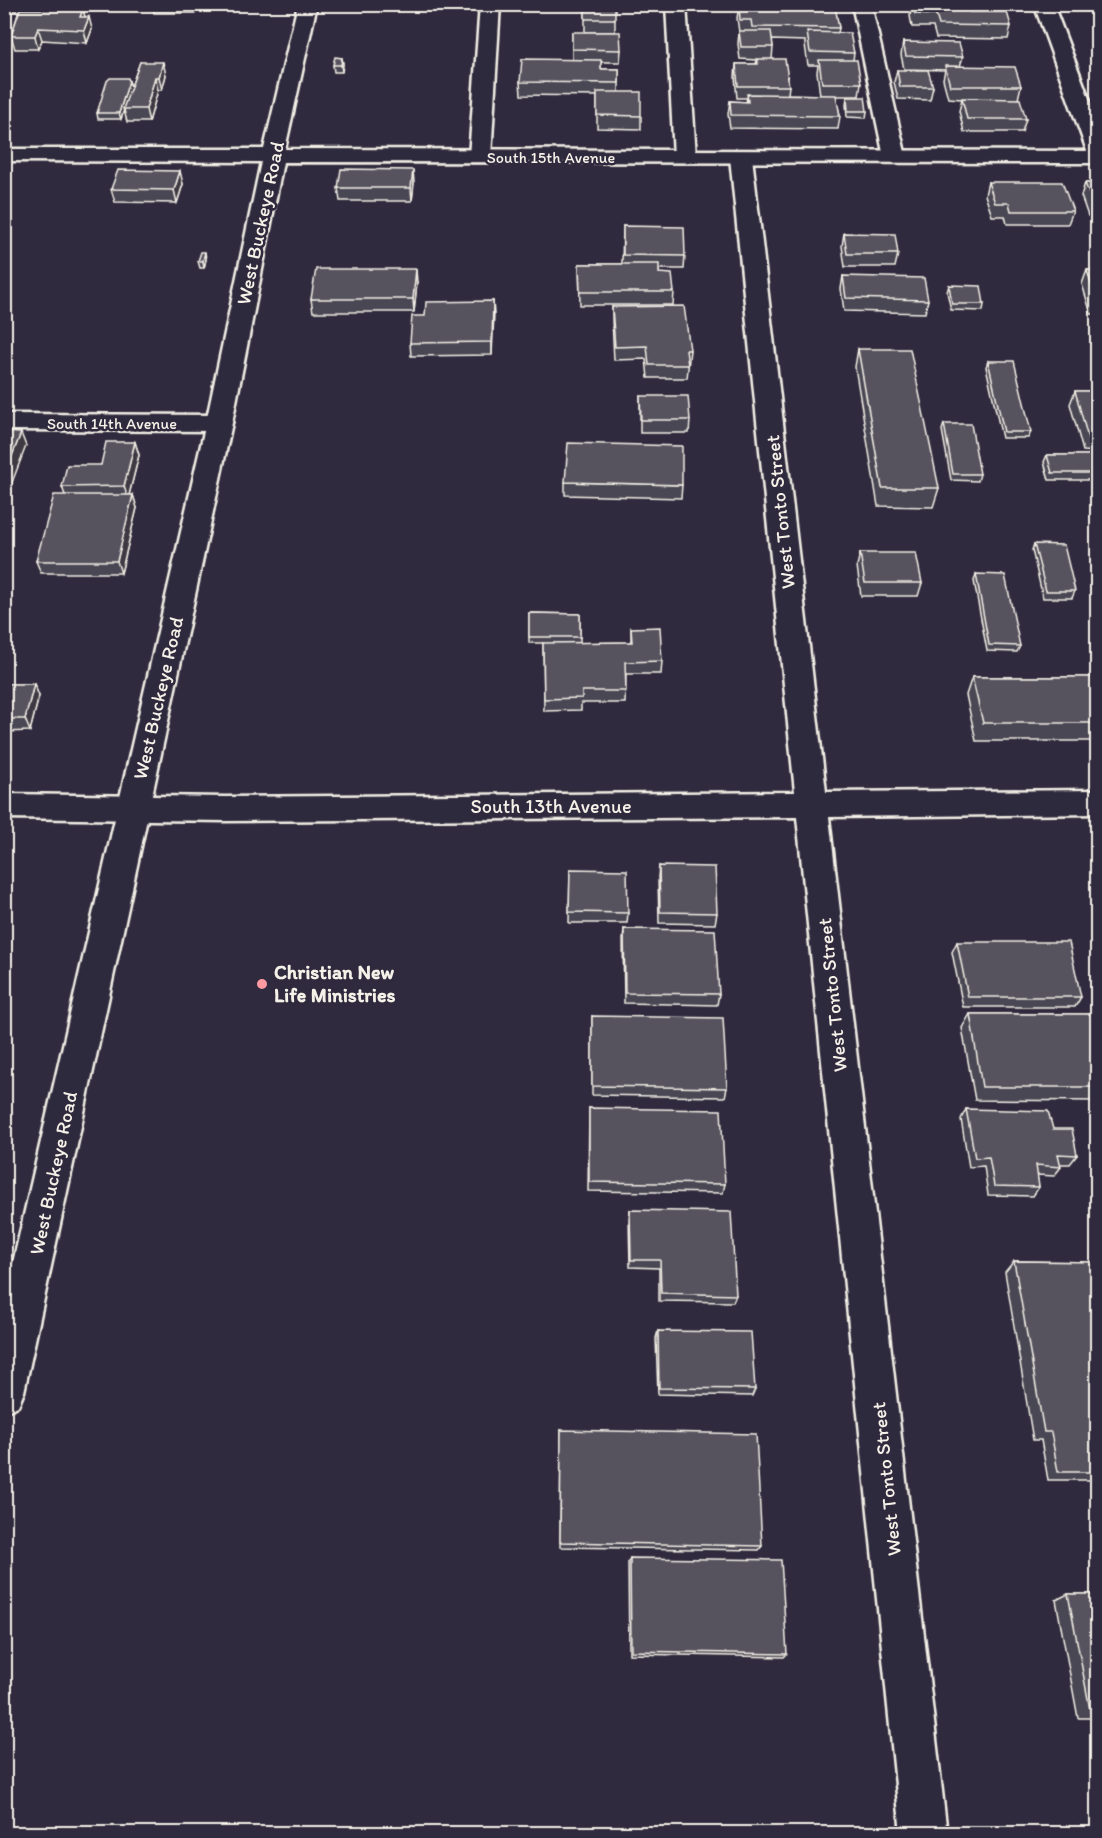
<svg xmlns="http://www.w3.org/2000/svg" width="1102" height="1838" font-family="Itim,sans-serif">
<rect width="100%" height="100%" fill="#2f2a3d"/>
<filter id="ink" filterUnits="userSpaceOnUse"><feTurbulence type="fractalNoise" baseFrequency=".0167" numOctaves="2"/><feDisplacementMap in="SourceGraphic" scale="12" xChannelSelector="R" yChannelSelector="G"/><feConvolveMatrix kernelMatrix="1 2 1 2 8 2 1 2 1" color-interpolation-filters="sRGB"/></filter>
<g filter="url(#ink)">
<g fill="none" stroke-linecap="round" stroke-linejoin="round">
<defs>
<path id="minor" d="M480 4H500L491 157 488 162H472L469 157Z
M666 4H686L696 157 693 162H677L674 157Z
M852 4H871L906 157 903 162H887L884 157Z
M1034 4H1053L1098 122V157L1090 156 1087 151Z
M741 151 749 152 752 157 826 792 1098 790V814L829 817 947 1834H901L797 817 225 821 4 818V794L225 797 795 792 730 157 733 152Z
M4 414 219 415 228 417 232 423 228 429 219 431 4 430Z"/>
<path id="major" d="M298 4H317L285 149 1098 151V163L283 162 232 423 24 1392 18 1406 4 1412V1302L206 423 261 162 4 161V149H264Z"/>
</defs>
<!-- minor casing -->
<use href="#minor" stroke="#f4f1e8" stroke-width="5"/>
<!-- major casing -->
<use href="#major" stroke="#f4f1e8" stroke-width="5"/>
<!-- minor -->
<use href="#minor" fill="#2f2a3d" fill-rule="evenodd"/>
<!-- major -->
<use href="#major" fill="#2f2a3d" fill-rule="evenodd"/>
</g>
<!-- wall -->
<path fill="#4a4752" stroke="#f4f1e8" stroke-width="1.5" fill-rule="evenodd" d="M10 4H72L70 9H83L85 17 92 29 87 43 42 40 38 49H15L11 36 19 11H12Z
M152 4H201L200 7H196L195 13H154Z
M585 4 615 19V32H585Z
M757 4H836V8H835L839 28 838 33 854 53 853 60 861 83 859 96H836L840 116 838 129 730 128 728 114 730 101 746 102 747 98H737L735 77 736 64H756L757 60 740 59 738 44 739 32 737 18 739 6H757ZM772 40 805 41V45L808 65H818L817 72 820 95 788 94 789 86 772 59 773 47Z
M912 4H993L991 10 968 9 969 12 1011 26 1008 39 936 38 933 27H912L910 16Z
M572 32 621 50 620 62H601V69H619V92L641 116V129L597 128V96L521 95 520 82 572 60Z
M903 42 963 57 960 66 1021 86 1018 99 1026 119 1022 132H964L959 111 962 99 948 98 943 79 945 70 904 69 901 55Z
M342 58 343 64 342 72H334L333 65Z
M140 62 166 75 162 90H158L149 122H127L124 110 121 119H98L97 113 129 81 131 87Z
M897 70 933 87 930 100 898 99 894 82Z
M847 97 867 111 866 118 847 117 846 104Z
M414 182 412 201H340L338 188Z
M988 182 1073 211 1068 224H1007L1005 216H992L985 195Z
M1085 183H1098V216H1088L1081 196Z
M183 184 177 203 115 202 111 189Z
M623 226 685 256 684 269H659V273L674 292 673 305H580L579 264H622Z
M844 233 898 254 895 267H845L842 246Z
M206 259 204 268H200L198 261Z
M1087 270 1098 271V332L1094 321 1096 314H1091L1082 284Z
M843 276 928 300 925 313 844 311 841 289Z
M417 282 414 312H313L311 299Z
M949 285 984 304 983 311 951 310 947 292Z
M493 301 492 355 411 356 410 343 425 316Z
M612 307 690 350 687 378H648L646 359 614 360 612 320Z
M858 349 939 488 933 507 878 506 855 367Z
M988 361 1031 432 1028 438H1002L986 367Z
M1075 391H1098V452L1083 451 1070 404Z
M640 396 690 420 689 433H640Z
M944 424 980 474 978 481 951 480 942 430Z
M135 442 139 455 129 495H133L137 508 121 573H41L36 561 65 495 62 487 101 465Z
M1047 455H1098V480H1049L1044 462Z
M565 482 682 485 681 498 565 495Z
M1034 544 1075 591 1072 598H1043L1032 550Z
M860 553 922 583 918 596H861L857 566Z
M976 574 1020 646 1017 652 987 651 974 581Z
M529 613 580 614V643L631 642V628L662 661 661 674H626L625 703H581V710L544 711 543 643H529Z
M972 677H1098V741H976L966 695Z
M4 684H34L39 696 30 731 4 732Z
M659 866 717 913 715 924 659 923 658 877Z
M570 869 628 913 627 923H569Z
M624 929 719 994 717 1005 624 1003 623 940Z
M957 942 1081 997 1075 1007H963L952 952Z
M970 1014H1098V1101L975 1100 962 1028Z
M592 1016 727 1088 725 1097 592 1095Z
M589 1108 725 1184 723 1193 588 1191Z
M966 1109 1053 1129 1077 1155 1070 1164H1060L1061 1167 1054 1176 1037 1175 1039 1187 1033 1196 988 1195 984 1166 969 1167 961 1119Z
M630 1210 736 1295 733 1302 659 1301V1268L630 1267 629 1219Z
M1014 1261 1098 1262V1480H1048L1041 1440H1033L1005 1272Z
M658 1331 755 1389 752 1396 658 1394 656 1338Z
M561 1430 762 1546 759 1550 560 1547Z
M630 1558 787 1654 784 1657 629 1654 628 1562Z
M1068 1594H1098V1718H1078L1056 1600Z"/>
<!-- shaded-wall -->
<path fill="#3c3942" stroke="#f4f1e8" stroke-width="1.5" d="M193 4H196V7L195 13Z
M83 9 86 22 80 17Z
M89 17 92 29 87 43 84 30Z
M38 28 42 40 38 49 35 36Z
M342 58 343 64 342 72 341 65Z
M163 62 166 75 162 90 159 77Z
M155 77 158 90 149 122 146 109Z
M129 81 131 87 121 119 119 113Z
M413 170 414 182 412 201 411 188Z
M180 171 183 184 177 203 174 190Z
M205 252 206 259 204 268 203 261Z
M416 269 417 282 414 312 413 299Z
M493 301 494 314 492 355V342Z
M21 433 26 446 6 498 4 494V476Z
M135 442 139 455 128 499 124 486Z
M133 495 137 508 121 573 117 561Z
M34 684 39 696 30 731 25 719Z"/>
<!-- building -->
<path fill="#56525f" stroke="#f4f1e8" stroke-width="1.5" d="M585 4H615V19H585Z
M913 4H967L969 12H1007L1011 26 939 25 936 15 915 14Z
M739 6H835L839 28 752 27 751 20H740Z
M20 9H83L80 17H89L84 30 38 28 35 36H11Z
M739 31H771L773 47H741Z
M572 32H620L621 50 572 49Z
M807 32 850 33 854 53 810 52Z
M903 42 959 43 963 57 906 56Z
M335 57 342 58 341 65H333Z
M522 59 601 60V69H619V83L520 82Z
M757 59H785L789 86H738L736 64H758Z
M819 60H857L861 83H822Z
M140 62H163L159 77H155L146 109H123Z
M945 66 1015 67 1021 86H950Z
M897 70H928L933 87H900Z
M110 78H128L129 81 119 113H97L107 81Z
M597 92H641V116L597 115Z
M747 94 836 95 840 116 731 115 730 101 748 102Z
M847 97H865L867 111H848Z
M962 98 1020 99 1026 119H967Z
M341 169 413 170 411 188H338Z
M118 170 180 171 174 190 111 189Z
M988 182H1062L1073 211H1011L1009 203H995Z
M1085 183H1098V203H1093Z
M623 226 684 227 685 256 623 255Z
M844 233 895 234 898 254H847Z
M201 252H205L203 261H198Z
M579 264H659V273L672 274 674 292H580Z
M316 269H416L413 299H311Z
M1087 270 1098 271V301H1096Z
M843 276 924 278 928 300 846 298Z
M949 285 981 286 984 304H952Z
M493 301 492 342 410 343 412 316H425L426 302Z
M684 306 690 350H686L688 365H649L647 346 615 347 612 307Z
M858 349H910L939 488H882Z
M988 361H1014L1031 432H1004Z
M1075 391H1098V438H1088Z
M640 396H688L690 420H641Z
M944 424H971L980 474H953Z
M4 432 21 433 4 476Z
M106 442H135L124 486 62 487 67 465H101Z
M568 443 682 446V485L565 482Z
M1047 455H1098V473H1052Z
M54 495H133L117 561H36Z
M1034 544 1064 545 1075 591H1046Z
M860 553H916L922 583H865Z
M976 574 1005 575 1020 646 989 645Z
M529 613 580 614V637H529Z
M660 627 662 661 625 662 626 691H582V698L544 699 543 643 632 642 631 628Z
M972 677H1098V723H983Z
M4 684H34L25 719H4Z
M659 866 715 867 717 913 660 912Z
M570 869 627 870 628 913 569 912Z
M624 929 715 930 719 994 625 993Z
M957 942H1069L1081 997H968Z
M970 1014H1098V1087H982Z
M592 1016 723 1018 727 1088 592 1086Z
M589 1108 721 1110 725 1184 589 1182Z
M966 1109 1048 1111 1053 1129H1072L1077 1155 1058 1154 1061 1167 1036 1165 1039 1187 994 1186 989 1157 975 1158Z
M630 1210 731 1212 736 1295 661 1293 660 1260H631Z
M1014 1261 1098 1262V1472H1058L1051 1432H1044Z
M658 1331 751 1332 755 1389 659 1388Z
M561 1430 756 1434 762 1546 560 1542Z
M630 1558 781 1560 787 1654 631 1651Z
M1068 1594H1098V1715H1091Z"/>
</g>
<!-- markers -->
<circle fill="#ff9aa2" stroke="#2f2a3d" stroke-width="2" cx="262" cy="984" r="6"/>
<g text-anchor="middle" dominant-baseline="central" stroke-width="5" stroke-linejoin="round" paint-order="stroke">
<!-- far-street labels -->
<g font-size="16" fill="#f4f1e8" stroke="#2f2a3d">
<text x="551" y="157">South 15th Avenue</text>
<text x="112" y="423">South 14th Avenue</text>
</g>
<!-- street labels -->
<g font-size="20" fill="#f4f1e8" stroke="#2f2a3d">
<text transform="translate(260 223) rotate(-78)">West Buckeye Road</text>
<text transform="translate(780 512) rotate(-96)">West Tonto Street</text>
<text transform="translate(158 698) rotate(-77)">West Buckeye Road</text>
<text x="551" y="806">South 13th Avenue</text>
<text transform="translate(832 995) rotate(-96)">West Tonto Street</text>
<text transform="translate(53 1173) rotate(-78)">West Buckeye Road</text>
<text transform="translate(886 1479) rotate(-96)">West Tonto Street</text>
</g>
<!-- poi labels -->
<g font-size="20" font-weight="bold" fill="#f4f1e8" stroke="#2f2a3d" text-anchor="start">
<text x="274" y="972">Christian New<tspan x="274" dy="23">Life Ministries</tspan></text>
</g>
</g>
<!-- margin -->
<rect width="1102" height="1838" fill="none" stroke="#2f2a3d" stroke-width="24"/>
<rect x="12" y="12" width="1078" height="1814" fill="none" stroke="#f4f1e8" stroke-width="2" filter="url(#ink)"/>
</svg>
